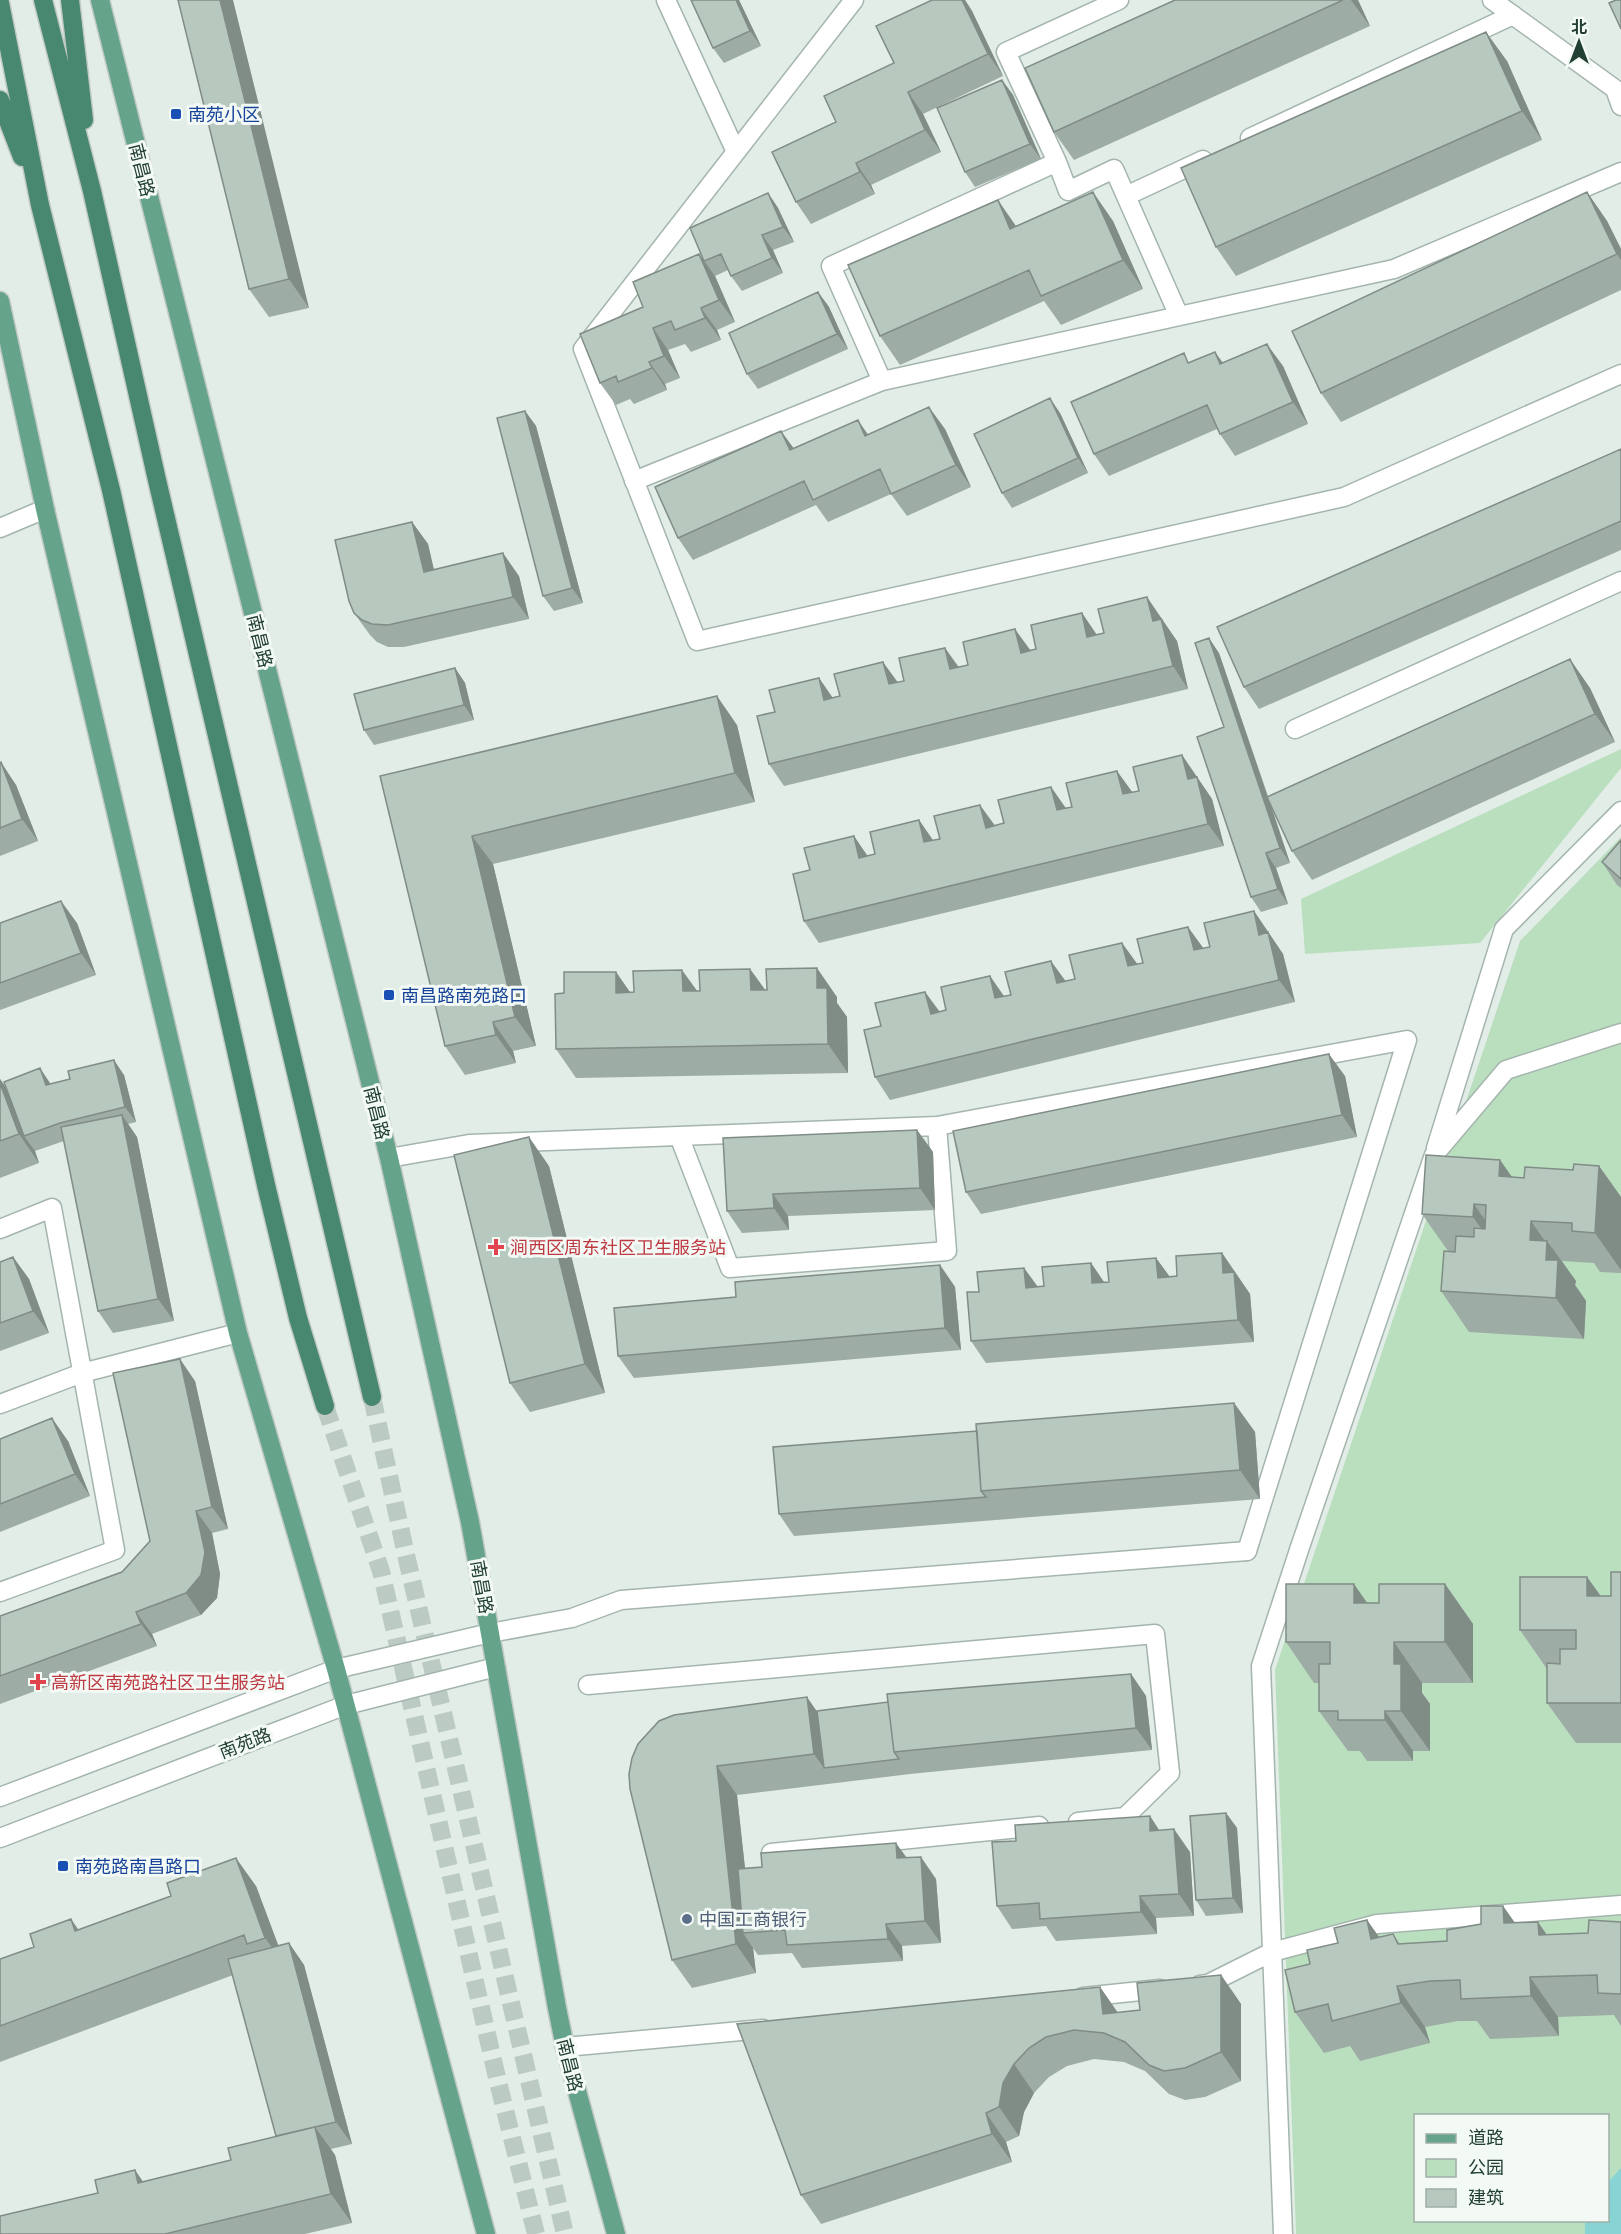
<svg xmlns="http://www.w3.org/2000/svg" width="1621" height="2234" font-family="Raleway,'Noto Sans SC',sans-serif">
<rect width="100%" height="100%" fill="#e2ede7"/>
<!-- green -->
<path fill="#badfbf" fill-rule="evenodd" d="M1621 749V768L1480 943 1305 954 1301 899Z
M1621 837V2234H1296L1275 1670 1520 941ZM1416 2116H1608V2220H1416Z"/>
<!-- water -->
<path fill="#88d3d4" d="M1621 2168V2234H1585V2221L1608 2220V2182Z"/>
<g fill="none" stroke-linecap="round" stroke-linejoin="round">
<!-- trunk-tunnel -->
<path stroke="#bbcac3" stroke-width="18" stroke-dasharray="18 9" stroke-linecap="butt" d="M372 1397 406 1555 565 2234
M325 1406 381 1571 498 2082 536 2234"/>
<defs>
<path id="service" d="M1250 138 1513 15
M1057 162 1068 191 1114 169 1179 316
M1126 196 1203 160
M882 381 831 266 1057 162 1006 52 1119 0
M634 481 882 381 1394 269 1621 172
M0 528 45 509
M1295 729 1621 581
M937 1126 1407 1040 1247 1551
M389 1158 469 1144 937 1126 947 1251 730 1268 679 1136
M0 1229 52 1208 115 1550 0 1592
M0 1404 82 1373 238 1333
M588 1685 1155 1634 1170 1773 1125 1817 1078 1822
M771 1853 1039 1826"/>
<path id="minor" d="M666 0 736 152
M854 0 583 349 697 641 1344 497 1621 374
M1492 0 1615 89 1621 106
M1436 1148 1504 929 1621 811
M490 1633 572 1618 621 1600 1247 1551
M1200 1985 1208 1984 1272 1952 1377 1924 1621 1905
M1083 1997 1160 1989
M565 2047 763 2029
M1283 2234 1261 1666 1300 1547 1434 1155 1506 1070 1621 1033"/>
<path id="tertiary" d="M0 1797 336 1669 490 1633
M0 1838 346 1705 496 1667"/>
<path id="primary" d="M100 0 389 1158 470 1522 557 2008 565 2047 616 2234
M0 301 45 509 238 1333 336 1669 486 2234"/>
<path id="trunk" d="M43 0 92 191 157 480 372 1397
M70 0 84 120
M0 3 40 205 111 490 266 1185 298 1318 325 1406
M0 100 22 157"/>
</defs>
<!-- service casing -->
<use href="#service" stroke="#a4b5ad" stroke-width="21"/>
<!-- minor casing -->
<use href="#minor" stroke="#a4b5ad" stroke-width="21"/>
<!-- tertiary casing -->
<use href="#tertiary" stroke="#a4b5ad" stroke-width="21"/>
<!-- primary casing -->
<use href="#primary" stroke="#c1c9c6" stroke-width="21"/>
<!-- trunk casing -->
<use href="#trunk" stroke="#c1c9c6" stroke-width="21"/>
<!-- service -->
<use href="#service" stroke="#fff" stroke-width="18"/>
<!-- minor -->
<use href="#minor" stroke="#fff" stroke-width="18"/>
<!-- tertiary -->
<use href="#tertiary" stroke="#fff" stroke-width="18"/>
<!-- primary -->
<use href="#primary" stroke="#65a48b" stroke-width="18"/>
<!-- trunk -->
<use href="#trunk" stroke="#488870" stroke-width="18"/>
</g>
<!-- wall -->
<path fill="#9daca4" d="M178 0 309 308 269 317 249 289Z
M739 0 761 46 724 63 713 48Z
M932 0H965L972 11 1003 76 923 114 941 152 871 185 875 194 811 224 796 202 836 122 894 63Z
M1175 0H1358L1370 26 1074 160 1054 132Z
M1507 61 1542 140 1236 276 1216 247Z
M1002 80 1013 95 1041 159 975 187 965 172Z
M1587 192 1607 221 1621 249V290L1341 422 1321 393Z
M768 193 778 208 794 242 773 250 783 273 742 291 731 276 728 270 715 276 735 322 717 330 721 340 691 352 685 344 668 350 680 378 665 384 667 390 634 404 630 399 616 405 600 383 643 307 704 261Z
M1113 221 1143 289 1061 325 1044 301 900 365 880 336 1016 226Z
M818 292 829 307 848 349 758 389 747 374Z
M1190 362 1283 366 1308 424 1235 456 1220 434 1217 429 1109 476 1094 454Z
M525 411 536 426 583 603 554 611 543 596Z
M1060 413 1088 473 1012 508 1002 493Z
M945 429 971 487 907 516 891 494 828 522 816 505 693 560 678 538 781 431 794 449 868 434Z
M1621 449V550L1259 709 1244 687Z
M412 522 428 544 434 569 519 576 529 619 404 647H388L377 642 370 635 354 613Z
M1082 613 1096 635 1163 619V622L1177 641 1188 689 784 786 769 764 775 712 819 678 833 698 904 681 945 648 959 667 1030 650 1036 649Z
M1219 653 1268 796 1590 688 1615 742 1312 880 1292 851 1271 805 1290 863 1276 868 1288 904 1261 912 1251 897Z
M455 668 465 683 474 720 374 745 364 730Z
M737 725 755 802 493 864 536 1046 513 1051 516 1063 465 1075 445 1046 380 776Z
M1182 755 1212 799 1224 846 819 943 804 921 810 870 875 854 919 820 933 840 1004 823 1051 787 1066 808 1139 791Z
M0 763 16 785 38 841 0 856Z
M1621 840V888L1617 885 1602 862Z
M1254 911 1283 954 1295 1002 890 1100 875 1077 881 1026 925 992 940 1012 946 1010 990 976 1004 996 1075 979 1122 943 1137 964 1210 947Z
M0 923H77L96 975 0 1010Z
M750 969 765 990 837 997V1003L847 1017 848 1073 576 1078 556 1049 564 993 616 972 630 992 697 991H700Z
M124 1075 136 1122 128 1124 137 1137 174 1321 113 1333 98 1311 64 1141 35 1151 39 1163 0 1178V1079L7 1089Z
M1345 1076 1357 1137 981 1214 966 1192Z
M917 1130 933 1152 935 1210 788 1216 789 1230 742 1233 727 1211Z
M1500 1160 1512 1177 1524 1178 1599 1166 1621 1197V1273L1600 1272 1594 1263 1562 1261 1576 1281 1575 1285 1586 1301 1584 1339 1469 1332 1441 1291 1448 1251 1422 1214Z
M549 1166 605 1393 530 1412 510 1383Z
M1222 1253 1250 1294 1254 1342 986 1363 971 1341 979 1292 1024 1268 1038 1287 1044 1286 1091 1263 1104 1282H1109L1156 1258 1170 1277 1177 1276Z
M13 1257 29 1279 49 1333 0 1351V1262Z
M940 1265 955 1287 961 1350 634 1378 618 1356 736 1297Z
M195 1381 228 1529 212 1533 220 1574 217 1598 201 1615 152 1634 157 1646 0 1704V1616L122 1572 150 1541Z
M1234 1403 1255 1432 1260 1499 794 1536 779 1514 977 1431Z
M0 1439 68 1441 90 1496 0 1532Z
M1621 1572V1743H1576L1547 1703V1669L1520 1630 1587 1577 1601 1596H1611Z
M1445 1584 1473 1624V1683H1422V1693L1430 1704V1751H1413V1761H1367L1360 1751H1348L1319 1711V1683H1314L1286 1642 1368 1603H1379Z
M1131 1674 1146 1696 1152 1750 910 1774 737 1795 745 1869 906 1858 936 1879 941 1943 902 1946 903 1961 802 1968 792 1953 758 1955 753 1948 756 1973 692 1988 672 1960 638 1744 817 1711Z
M1226 1813 1237 1828 1243 1913 1206 1916 1196 1900Z
M1150 1816 1159 1831 1190 1852 1194 1916 1156 1918 1157 1934 1056 1941 1046 1926 1012 1929 997 1906 1016 1841Z
M256 1886 278 1945 289 1943 304 1965 352 2144 331 2149 335 2155 352 2223 305 2234H0L143 2182 231 2160 276 2136 233 1975 0 2062V1959L79 1930Z
M1503 1906 1515 1923 1547 1935 1588 1933 1621 1922V2026L1614 2015 1558 2017 1559 2036 1490 2039 1477 2021H1458L1425 2027 1430 2043 1360 2061 1350 2046 1324 2053 1295 2012 1310 1964 1367 1920 1379 1937 1393 1934 1400 1944 1447 1941 1481 1924Z
M1221 1975 1241 2004V2081L1205 2097 1185 2100 1169 2094 1145 2071 1124 2062 1094 2059 1067 2066 1049 2077 1034 2093 1024 2112 1019 2136 1006 2142 1012 2162 821 2224 801 2195 1100 1987 1118 2013 1140 2010Z"/>
<!-- shaded-wall -->
<path fill="#808c86" d="M220 0H233L309 308 289 279Z
M736 0H739L761 46 750 31Z
M962 0H965L972 11 1003 76 988 54Z
M1351 0H1358L1370 26Z
M1486 32 1507 61 1542 140 1522 111Z
M1002 80 1013 95 1041 159 1030 144Z
M908 92 923 114 941 152 925 130Z
M856 163 871 185 875 194 860 172Z
M1093 192 1113 221 1143 289 1123 260Z
M1587 192 1607 221 1621 249V260L1617 254Z
M768 193 778 208 794 242 783 227Z
M998 200 1018 229H1010Z
M762 235 773 250 783 273 772 258Z
M699 254 715 276 735 322 719 300Z
M818 292 829 307 848 349 837 334Z
M701 308 717 330 721 340 705 318Z
M653 328 668 350 680 378 664 356Z
M1267 344 1283 366 1308 424 1293 402Z
M1215 352 1231 374 1220 364Z
M649 362 665 384 667 390 652 368Z
M1050 398 1060 413 1088 473 1078 458Z
M929 407 945 429 971 487 956 465Z
M525 411 536 426 583 603 572 588Z
M858 420 873 442 865 436Z
M781 431 797 453 790 450Z
M412 522 428 544 439 594 424 572Z
M503 553 519 576 529 619 513 597Z
M1147 597 1177 641 1188 689 1173 666 1153 621Z
M1082 613 1097 635 1087 637Z
M1015 629 1031 651 1021 653Z
M1209 638 1219 653 1290 863 1280 848Z
M945 648 960 670 950 669Z
M1570 659 1590 688 1615 742 1595 714Z
M883 662 899 684H889Z
M455 668 465 683 474 720 464 705Z
M819 678 834 700H824Z
M717 696 737 725 755 802 735 773Z
M1182 755 1212 799 1224 846 1208 824 1188 779Z
M1 762 16 785 38 841 22 819Z
M1117 771 1133 793 1123 794Z
M1051 787 1066 809 1057 810Z
M980 805 996 827 986 828Z
M919 820 934 842H924Z
M472 836 493 864 536 1046 515 1017Z
M854 836 869 858H859Z
M1266 853 1276 868 1288 904 1278 889Z
M61 901 77 923 96 975 81 953Z
M1254 911 1283 954 1295 1002 1279 980 1259 935Z
M1188 927 1204 949 1194 950Z
M1122 943 1138 965 1128 966Z
M1051 961 1067 983H1057Z
M817 968 837 997V1003L847 1017 848 1073 828 1044 817 988Z
M750 969 771 998 751 990Z
M682 970 703 999 683 991Z
M616 972 636 1001 616 993Z
M990 976 1005 998H995Z
M925 992 941 1014H931Z
M493 1022 513 1051 516 1063 496 1035Z
M1329 1054 1345 1076 1357 1137 1342 1115Z
M114 1060 124 1075 136 1122 125 1107Z
M40 1068 50 1083 56 1100 46 1085Z
M0 1079 17 1104 24 1136 35 1151 39 1163 19 1134 0 1083Z
M122 1115 137 1137 174 1321 158 1299Z
M917 1130 933 1152 935 1210 920 1188Z
M529 1137 549 1166 605 1393 585 1364Z
M1500 1160 1528 1200 1499 1176Z
M1599 1166 1621 1197V1270L1595 1233Z
M773 1194 788 1216 789 1230 774 1208Z
M1474 1204 1502 1245V1258L1473 1217Z
M1531 1221 1547 1244V1241L1576 1281 1575 1285 1586 1301 1584 1339 1556 1298 1530 1240Z
M1222 1253 1250 1294 1254 1342 1238 1320 1223 1273Z
M13 1257 29 1279 49 1333 33 1311Z
M1156 1258 1172 1280 1158 1278Z
M1091 1263 1106 1285 1092 1283Z
M940 1265 955 1287 961 1350 945 1328Z
M1024 1268 1040 1290 1026 1288Z
M180 1359 195 1381 228 1529 212 1507Z
M1234 1403 1255 1432 1260 1499 1240 1470Z
M52 1418 68 1441 90 1496 75 1474Z
M196 1511 212 1533 220 1574 217 1598 201 1615 186 1593Z
M1587 1577 1616 1618 1587 1596Z
M1354 1584 1382 1624 1354 1603Z
M1445 1584 1473 1624V1683L1445 1642Z
M136 1612 152 1634 157 1646 141 1624Z
M1394 1642 1422 1683V1693L1430 1704V1751L1401 1711 1394 1664Z
M1131 1674 1146 1696 1152 1750 1136 1728Z
M807 1697 827 1726 824 1768 814 1754Z
M1385 1711 1413 1751V1761L1385 1720Z
M717 1766 737 1795 752 1932 743 1933 753 1948 756 1973 736 1944Z
M1226 1813 1237 1828 1243 1913 1233 1898Z
M1150 1816 1165 1839 1150 1831Z
M1174 1829 1190 1852 1194 1916 1179 1894Z
M896 1843 912 1865 897 1858Z
M921 1857 936 1879 941 1943 925 1921Z
M236 1858 256 1886 286 1966 265 1938Z
M1140 1896 1156 1918 1157 1934 1141 1912Z
M1503 1906 1531 1946 1504 1923Z
M71 1919 91 1948 75 1931Z
M1367 1920 1395 1960 1371 1939Z
M1538 1922 1566 1962 1539 1935Z
M886 1924 902 1946 903 1961 888 1939Z
M289 1943 304 1965 352 2144 336 2122Z
M1221 1975 1241 2004V2081L1221 2052Z
M1530 1977 1558 2017 1559 2036 1531 1996Z
M1397 1986 1425 2027 1430 2043 1401 2003Z
M1100 1987 1120 2016 1123 2043 1103 2014Z
M1014 2064 1034 2093 1024 2112 1019 2136 999 2107 1003 2083Z
M986 2113 1006 2142 1012 2162 992 2134Z
M315 2127 335 2155 352 2223 331 2194Z
M135 2170 155 2199 138 2183Z"/>
<!-- building -->
<path fill="#b7c8bf" stroke="#808c86" stroke-width="1.5" d="M178 0H220L289 279 249 289Z
M691 0H736L750 31 713 48Z
M932 0H962L988 54 908 92 925 130 856 163 860 172 796 202 772 152 836 122 824 96 894 63 876 26Z
M1175 0H1343L1054 132 1025 68Z
M1616 0H1621V29L1609 3Z
M1486 32 1522 111 1216 247 1181 168Z
M1002 80 1030 144 965 172 937 108Z
M1093 192 1123 260 1041 296 1029 270 880 336 848 265 998 200 1010 229Z
M1587 192 1617 254 1321 393 1292 331Z
M768 193 783 227 762 235 772 258 731 276 721 254 704 261 690 228Z
M699 254 719 300 701 308 705 318 675 330 671 321 653 328 664 356 649 362 652 368 618 382 616 376 600 383 580 334 643 307 633 282Z
M818 292 837 334 747 374 729 333Z
M1267 344 1293 402 1220 434 1207 405 1094 454 1071 402 1184 353 1188 363 1215 352 1220 364Z
M1050 398 1078 458 1002 493 974 434Z
M929 407 956 465 891 494 880 469 813 500 804 481 678 538 655 487 781 431 790 450 858 420 865 436Z
M525 411 572 588 543 596 497 418Z
M1621 449V521L1244 687 1217 627Z
M412 522 424 572 503 553 513 597 388 625 372 624 362 620 354 613 349 601 335 540Z
M1147 597 1153 621 1161 619 1173 666 769 764 757 716 775 712 769 690 819 678 824 700 840 696 834 674 883 662 889 684 904 681 899 658 945 648 950 669 968 665 963 642 1015 629 1021 653 1036 649 1031 625 1082 613 1087 637 1104 633 1098 609Z
M1209 638 1280 848 1266 853 1278 889 1251 897 1197 737 1224 727 1195 643Z
M1570 659 1595 714 1292 851 1267 797Z
M455 668 464 705 364 730 354 694Z
M717 696 735 773 472 836 515 1017 493 1022 496 1035 445 1046 380 776Z
M1182 755 1188 779 1197 777 1208 824 804 921 793 874 810 870 804 848 854 836 859 858 875 854 870 832 919 820 924 842 940 839 934 816 980 805 986 828 1004 823 998 800 1051 787 1057 810 1072 807 1066 783 1117 771 1123 794 1139 791 1133 767Z
M1 762 22 819 0 828V763Z
M1621 840V879L1602 862Z
M61 901 81 953 0 983V923Z
M1254 911 1259 935 1268 932 1279 980 875 1077 864 1030 881 1026 875 1003 925 992 931 1014 946 1010 941 987 990 976 995 998 1011 995 1005 972 1051 961 1057 983 1075 979 1069 955 1122 943 1128 966 1143 963 1137 939 1188 927 1194 950 1210 947 1204 923Z
M817 968V988H827L828 1044 556 1049 555 994 564 993V972H616V993L634 992 633 971 682 970 683 991H700L699 970 750 969 751 990H767L766 969Z
M1329 1054 1342 1115 966 1192 953 1131Z
M114 1060 125 1107 60 1123 24 1136 4 1082 40 1068 46 1085 70 1079 68 1071Z
M0 1083 19 1134 0 1141Z
M122 1115 158 1299 98 1311 61 1127Z
M917 1130 920 1188 773 1194 774 1208 727 1211 723 1138Z
M529 1137 585 1364 510 1383 454 1155Z
M1426 1155 1500 1160 1499 1176 1524 1178 1525 1167 1573 1170 1574 1164 1599 1166 1595 1233 1572 1231V1223L1531 1221 1530 1240 1547 1241 1546 1260H1558L1556 1298 1441 1291 1444 1251 1455 1252 1456 1236 1474 1237V1228L1485 1229 1486 1205 1474 1204 1473 1217 1422 1214Z
M1222 1253 1223 1273 1234 1272 1238 1320 971 1341 967 1292H979L977 1272 1024 1268 1026 1288 1044 1286 1042 1267 1091 1263 1092 1283 1109 1282 1107 1262 1156 1258 1158 1278 1177 1276 1176 1256Z
M13 1257 33 1311 0 1323V1262Z
M940 1265 945 1328 618 1356 614 1308 736 1297 735 1282Z
M180 1359 212 1507 196 1511 205 1552 201 1575 186 1593 136 1612 141 1624 0 1676V1616L122 1572 150 1541 113 1373Z
M1234 1403 1240 1470 981 1491 976 1424Z
M52 1418 75 1474 0 1504V1439Z
M977 1431 981 1491 986 1497 779 1514 773 1447Z
M1611 1572H1621V1703H1547V1663L1560 1664V1649H1576V1630H1520V1577H1587V1596H1611Z
M1286 1584H1354V1603H1379V1584H1445V1642H1394V1664H1401V1711H1385V1720H1338V1711H1319V1664H1330V1642H1286Z
M1131 1674 1136 1728 894 1752 887 1694Z
M807 1697 814 1754 717 1766 736 1944 672 1960 630 1789 629 1774 632 1758 638 1744 659 1721 674 1715Z
M888 1702 894 1752 899 1759 824 1768 817 1711Z
M1226 1813 1233 1898 1196 1900 1190 1816Z
M1150 1816V1831L1174 1829 1179 1894 1140 1896 1141 1912 1040 1919 1039 1903 997 1906 992 1842 1016 1841 1015 1825Z
M896 1843 897 1858 921 1857 925 1921 886 1924 888 1939 787 1945 785 1930 743 1933 738 1869 762 1867 761 1853Z
M236 1858 265 1938 247 1944 244 1935 0 2026V1959L34 1947 30 1934 71 1919 75 1931 171 1896 167 1883Z
M1481 1906H1503L1504 1923 1538 1922 1539 1935 1588 1933 1589 1920 1621 1922V1994L1598 1993 1597 1975 1530 1977 1531 1996 1461 1999 1460 1980 1430 1981 1397 1986 1401 2003 1332 2021 1328 2004 1295 2012 1285 1970 1310 1964 1307 1950 1338 1943 1334 1928 1367 1920 1371 1939 1393 1934 1398 1944 1447 1941V1930L1481 1924Z
M289 1943 336 2122 276 2136 228 1959Z
M1221 1975V2052L1185 2068 1164 2071 1149 2065 1125 2042 1104 2033 1074 2030 1046 2037 1029 2048 1014 2064 1003 2083 999 2107 986 2113 992 2134 801 2195 737 2024 1100 1987 1103 2014 1140 2010 1137 1983Z
M315 2127 331 2194 165 2234H0V2216L98 2193 95 2180 135 2170 138 2183 231 2160 228 2148Z"/>
<!-- markers -->
<g fill="#1a4fb4" stroke="#f3f9f5" stroke-width="2">
<rect x="170" y="108" width="12" height="12" rx="3"/>
<rect x="383" y="989" width="12" height="12" rx="3"/>
<rect x="57" y="1860" width="12" height="12" rx="3"/>
</g>
<g fill="#e0444e" stroke="#f3f9f5" stroke-width="2">
<path d="M493 1238h6v6h6v6h-6v6h-6v-6h-6v-6h6z"/>
<path d="M35 1673h6v6h6v6h-6v6h-6v-6h-6v-6h6z"/>
</g>
<circle fill="#5c6f8a" stroke="#f3f9f5" stroke-width="2" cx="687" cy="1919" r="6"/>
<g text-anchor="middle" dominant-baseline="central" stroke-width="6" stroke-linejoin="round" paint-order="stroke">
<!-- transit labels -->
<g font-size="18" fill="#164399" stroke="#f3f9f5" text-anchor="start">
<text x="188" y="114">南苑小区</text>
<text x="401" y="995">南昌路南苑路口</text>
<text x="75" y="1866">南苑路南昌路口</text>
</g>
<!-- street labels -->
<g font-size="18" fill="#213f33" stroke="#f3f9f5">
<text transform="translate(142 170) rotate(76)">南昌路</text>
<text transform="translate(260 641) rotate(76)">南昌路</text>
<text transform="translate(377 1113) rotate(76)">南昌路</text>
<text transform="translate(482 1587) rotate(80)">南昌路</text>
<text transform="translate(245 1743) rotate(-21)">南苑路</text>
<text transform="translate(570 2065) rotate(76)">南昌路</text>
</g>
<!-- health labels -->
<g font-size="18" fill="#be3a42" stroke="#f3f9f5" text-anchor="start">
<text x="510" y="1247">涧西区周东社区卫生服务站</text>
<text x="51" y="1682">高新区南苑路社区卫生服务站</text>
</g>
<!-- service labels -->
<g font-size="18" fill="#4e5e75" stroke="#f3f9f5" text-anchor="start">
<text x="699" y="1919">中国工商银行</text>
</g>
</g>
<!-- legend -->
<rect x="1414" y="2114" width="195" height="108" fill="#f3f9f5" stroke="#9fafa7" stroke-width="1.5"/>
<rect x="1426" y="2134" width="30" height="9" fill="#65a48b" stroke="#9fafa7" stroke-width="1.5"/>
<text x="1468" y="2144" font-size="18" fill="#213f33">道路</text>
<rect x="1426" y="2159" width="30" height="18" fill="#badfbf" stroke="#9fafa7" stroke-width="1.5"/>
<text x="1468" y="2174" font-size="18" fill="#213f33">公园</text>
<rect x="1426" y="2189" width="30" height="18" fill="#b7c8bf" stroke="#9fafa7" stroke-width="1.5"/>
<text x="1468" y="2204" font-size="18" fill="#213f33">建筑</text>
<!-- north arrow -->
<g transform="translate(1579 42)" stroke="#f3f9f5" stroke-width="4.5" paint-order="stroke">
<path d="M0-4.5L10 22L0 15L-10 22Z" fill="#213f33"/>
<text y="-9" font-size="16" font-weight="bold" text-anchor="middle" fill="#213f33">北</text>
</g>
</svg>
